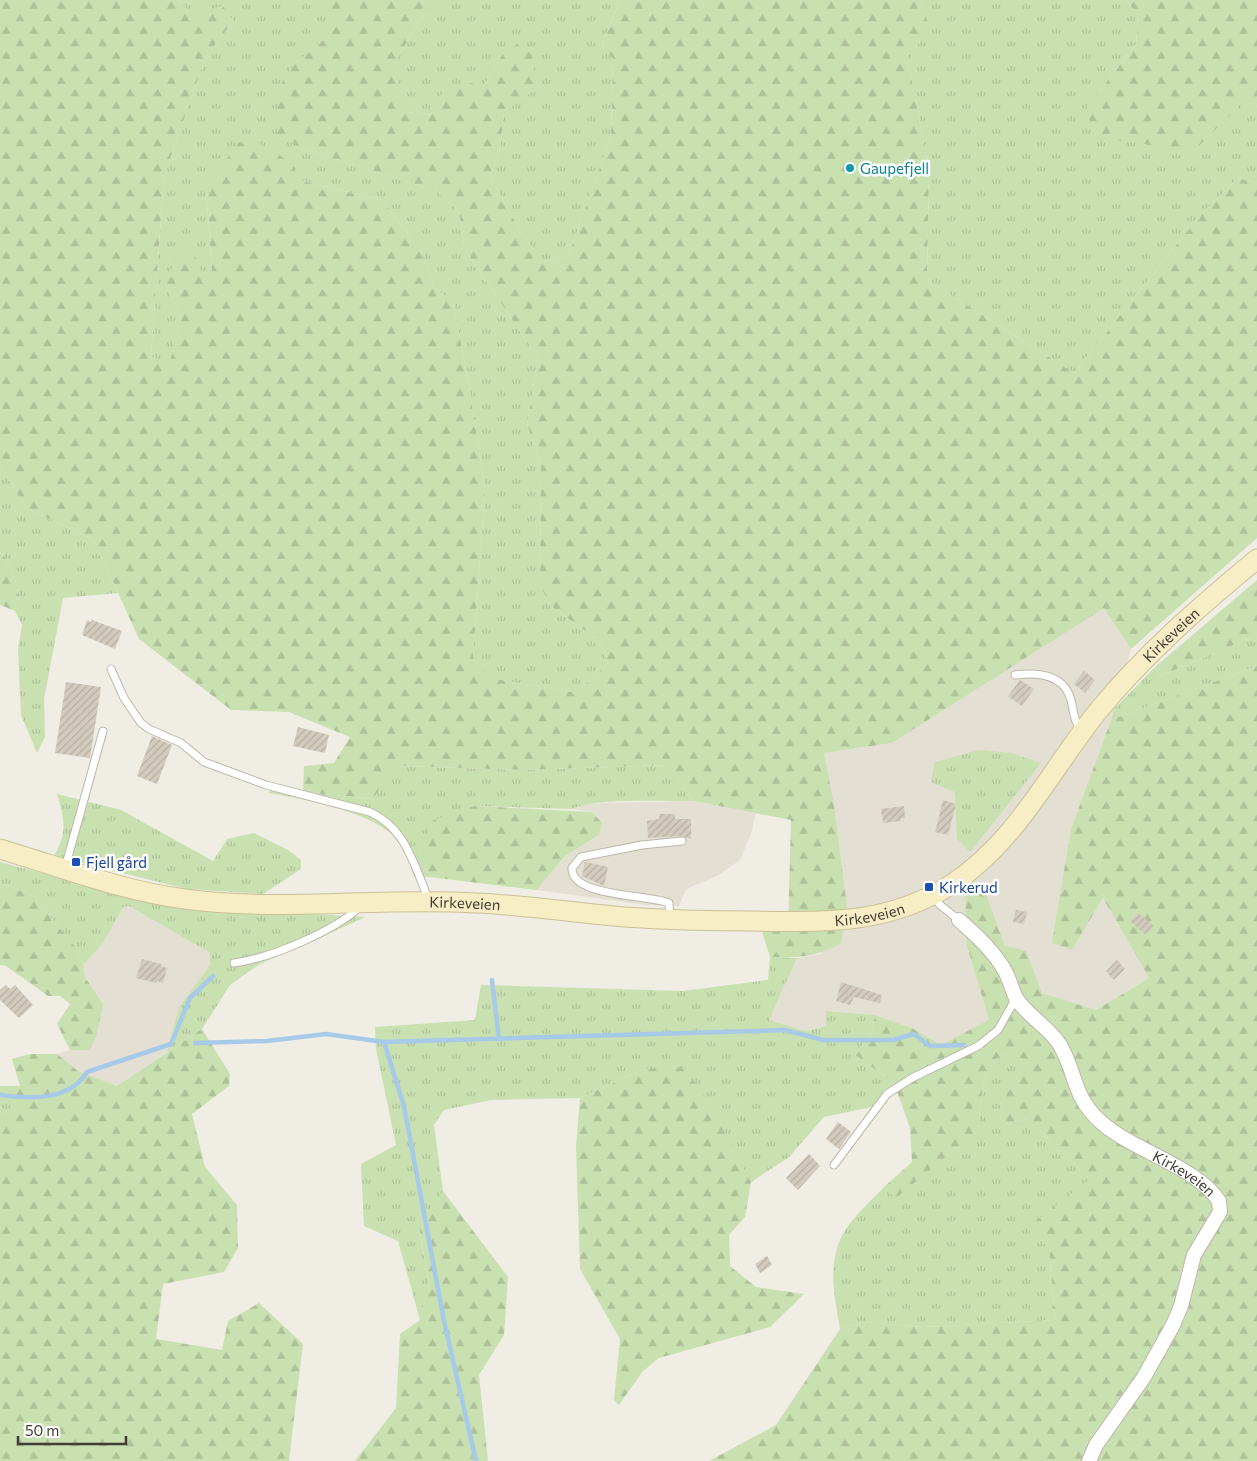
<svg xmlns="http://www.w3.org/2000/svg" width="1257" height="1461" font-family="Commissioner,sans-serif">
<defs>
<pattern id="grass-tufts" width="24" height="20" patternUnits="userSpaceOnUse" patternTransform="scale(1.25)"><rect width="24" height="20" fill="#c9e0b1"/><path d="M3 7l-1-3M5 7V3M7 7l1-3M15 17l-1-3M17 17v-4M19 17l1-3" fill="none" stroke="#aec199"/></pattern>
<pattern id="forest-firs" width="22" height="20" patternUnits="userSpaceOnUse" patternTransform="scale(1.25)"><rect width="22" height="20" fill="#c9e0b1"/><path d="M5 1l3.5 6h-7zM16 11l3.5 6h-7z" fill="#aec199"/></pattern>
<pattern id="building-hatch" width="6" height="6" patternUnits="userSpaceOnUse" patternTransform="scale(1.25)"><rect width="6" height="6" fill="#d3cbbe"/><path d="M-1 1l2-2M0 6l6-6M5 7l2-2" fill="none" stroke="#b6afa4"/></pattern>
</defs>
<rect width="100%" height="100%" fill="#f0ede4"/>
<!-- residential -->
<path fill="#e3dfd3" d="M1104 607 1131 649 1111 720 1071 829 1072 950 1103 898 1149 978 1096 1010 1042 993 1026 952 1005 946 983 885 965 894 967 946 989 1020 941 1046 912 1028 875 1015 827 1011 826 1026 806 1031 769 1020 797 958 820 954 848 915 834 804 823 753 892 743Z
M694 801 756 813 751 834 740 860 717 876 686 889 679 906 646 905 537 890 565 856 599 835 592 812 571 809 582 805 603 803Z
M129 906 210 953V965L179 1007 167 1052 117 1086 78 1071 57 1054 70 1050H90L103 1004 85 977 83 965 103 943 123 907Z"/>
<!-- grass -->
<path fill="url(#grass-tufts)" d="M179 0H330V35L293 65 301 148 437 191 459 212 465 250 538 358 527 424 541 467 540 586 551 606 602 643 608 663 576 693 489 678 473 657 485 490 469 385 453 302 434 288 421 251 382 200 298 180 206 187 212 273 202 272 166 285 181 318 169 366 151 356 164 176 206 56 234 21 188 14Z
M443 0H620L602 45 613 58 611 136 568 257 543 262 522 234 490 176 500 149 504 111 537 88 505 50 483 87 432 115 406 112 398 91V57L419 21 445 4Z
M920 0H1126L1138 15 1136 44 1087 107 1194 151 1245 99 1257 107V183L1238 178 1197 219 1074 373 927 280 929 170 907 55 930 32Z
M0 466 28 509 94 540 118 593 63 598 44 699 45 737 37 753 21 715 18 649 22 625 15 611 18 587 5 557 0 552Z
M1257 635V666L1111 720 1114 709 1155 667 1160 676Z
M979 750 1011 753 1041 763 970 852 957 839 955 792 931 782 935 762Z
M669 765 694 801C659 802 602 797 571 809L473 806 420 848 429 877H414C410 861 403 846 391 834 369 812 299 798 268 793L276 785 303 792 371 799 399 766 523 770Z
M57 794 121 810 213 861 227 839 254 833 288 850 301 860V869L263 894 187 889 54 856C68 833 64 818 57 794Z
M0 862 167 906 366 917 260 964 230 985 202 1029 167 1052 179 1007 210 965V953L129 906 123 907 103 943 83 965 76 948 33 896 0 882Z
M770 957 797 958 769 1020 806 1031 826 1026V1011L875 1015 871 1034 855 1055 894 1083 886 1104 824 1117 789 1157 751 1182 733 1150 644 1069 580 1098 491 1100 444 1110 434 1125 443 1191 419 1227 429 1286 420 1320 398 1241 364 1226 361 1164 396 1145 376 1049 375 1027 475 1020 481 985 683 991 768 980Z
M1001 1055 1030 1058 1000 1105 1005 1124 1027 1119 1090 1179 1049 1248 1055 1320 924 1327 862 1322 840 1329C835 1299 827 1265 842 1236 851 1218 871 1201 885 1186L895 1198 978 1130C980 1105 981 1072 1001 1055Z
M0 1086H20L9 1110 0 1116Z"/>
<!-- forest -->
<path fill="url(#forest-firs)" d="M0 0H179L188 14 223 6 234 21 206 56 164 176 151 356 169 365 181 318 166 285 178 249 194 254 202 272H212L206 187 239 142 254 141 293 163 298 180 382 200 421 251 434 288 453 302 469 385 485 490 473 657 490 678 576 693 608 663 602 643 551 606 540 586 541 467 527 424 538 358 465 250 459 212 437 191 301 148 277 135 278 89 293 65 330 35V0H443L445 4 419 21 398 57V91L407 112 432 115 445 87 472 83 483 87 505 50 518 44 532 53 537 88 504 111 500 149 490 176 522 234 544 262 568 257 611 136 613 59 602 45 620 0H920L931 32 907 55 929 170 927 280 1074 373 1197 219 1238 178 1257 183V538L1131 649 1104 608 892 743 824 753 834 804 848 915 840 944C815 957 798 958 770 957L762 932 788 929 791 820 694 801 669 765 523 770 400 766 372 799 303 792 304 766 334 763 350 737 289 712 231 710 139 639 94 540 28 509 0 466Z
M1126 0H1257V107L1245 100 1194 151 1093 137 1087 107 1136 44 1138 15Z
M0 552 5 557 18 587 15 611 0 605Z
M1257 580V635L1160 676 1155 667Z
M1257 666V1461H709L776 1425 840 1329 862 1322 924 1327 1055 1320 1049 1248 1027 1228 1090 1179 1027 1119 1004 1124 1000 1105 1029 1059 1001 1055C981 1072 980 1105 978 1130L895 1199 885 1186 912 1162 910 1128 894 1083 855 1055 871 1034 875 1015 912 1028 941 1045 989 1020 967 946 965 894 983 885 1005 946 1026 951 1042 993 1096 1010 1149 978 1103 898 1072 950 1052 943 1071 829 1111 720Z
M474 806 592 812 602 823 599 835 565 856 537 890 429 877 420 848 432 821Z
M0 882 33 896 76 948 83 965 85 977 103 1004 97 1034 90 1050H70L57 1024 70 1004 60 996H48L6 966 0 965Z
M202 1029 230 1074 229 1086 192 1114 205 1167 237 1205 238 1248 224 1272 163 1284 156 1339 222 1350 228 1321 259 1303 303 1344 289 1461H0V1116L9 1110 20 1086 12 1059 30 1054H57L78 1071 117 1086Z
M684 1067 708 1101 751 1182 745 1217 729 1235 730 1266 756 1287 804 1294 770 1327 659 1358 642 1372 619 1405 614 1400 620 1339 580 1269 576 1146 580 1098 644 1069Z
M443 1191 508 1277 504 1335 479 1375 488 1461H355L396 1408 400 1334 420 1320 429 1286 419 1226Z"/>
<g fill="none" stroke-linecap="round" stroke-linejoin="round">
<!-- stream -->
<path stroke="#a6cae7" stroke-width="4.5" d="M492 980 499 1039
M384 1042 404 1106 444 1321 476 1461
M195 1043 267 1041 326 1034 384 1042 785 1030 823 1040H893L914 1034 930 1046 964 1045
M0 1095C31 1099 69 1101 87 1072L171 1044 190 998 213 976"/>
</g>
<!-- building -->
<path fill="url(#building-hatch)" d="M87 620 91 622 92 620 122 631 115 649 82 635Z
M1084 671 1095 680 1085 693 1074 684Z
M1020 680 1034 689 1022 706 1008 696Z
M66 682 101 687 90 758 55 753Z
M298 727 329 735 325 753 293 746Z
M152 736 172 745 157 784 137 776Z
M943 800 956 804 948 835 935 832Z
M904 806 905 818H901V821L883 823 881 809Z
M659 814H675V819H691V839L681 836 648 838 647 821 659 819Z
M585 862 608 867 604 886 582 876Z
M1016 910 1027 912 1024 924 1013 922Z
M1138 913 1154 926 1146 935 1130 921Z
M142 959 161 964V966L167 968 163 983 157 981 156 983 136 978Z
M1117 960 1125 969 1114 980 1106 971Z
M841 982 882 995 880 1003 854 997 850 1005 836 1001Z
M6 985 10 989 15 985 33 1005 19 1018 0 1000V990Z
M838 1122 851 1132 839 1149 826 1139Z
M809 1154 820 1166 798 1190 786 1178Z
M767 1256 772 1265 760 1273 755 1264Z"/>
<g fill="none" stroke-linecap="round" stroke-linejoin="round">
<defs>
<path id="lane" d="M111 669 124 698 141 723 149 729 181 743 204 762 266 785 370 812C398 825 408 848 419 875 422 884 427 892 427 901
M1015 675C1037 672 1064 674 1071 700 1074 711 1073 720 1081 730
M65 868 103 731
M933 895 940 905 959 920
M670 920 669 903C645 894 571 897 572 868L581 857 642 845 682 841
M234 963C271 958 332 932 360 907
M834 1165 887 1094 912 1078 978 1046 998 1030 1016 998"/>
<g id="street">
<path id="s1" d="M959 920C976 935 995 952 1006 973 1010 981 1012 990 1016 998 1027 1016 1049 1027 1060 1045 1078 1076 1071 1095 1102 1123 1134 1151 1197 1167 1219 1201L1220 1212 1194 1255 1181 1306 1173 1325 1144 1377 1096 1445 1089 1461"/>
</g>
<g id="secondary">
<path id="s2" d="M0 849C61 867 122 891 185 899 282 912 380 897 476 903 526 905 576 913 625 917 668 920 710 921 753 921 826 922 888 925 952 884 1018 840 1050 771 1098 711 1144 655 1201 605 1257 559"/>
</g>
</defs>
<!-- lane casing -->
<use href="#lane" stroke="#bdb7ab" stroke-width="9"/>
<!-- street casing -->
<use href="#street" stroke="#bdb7ab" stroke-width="16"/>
<!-- secondary casing -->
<use href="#secondary" stroke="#cbc098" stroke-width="21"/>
<!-- lane -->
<use href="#lane" stroke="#fff" stroke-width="7"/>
<!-- street -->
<use href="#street" stroke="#fff" stroke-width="14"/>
<!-- secondary -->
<use href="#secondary" stroke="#f8eec6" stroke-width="19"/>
</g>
<!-- markers -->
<circle fill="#0f9aa8" stroke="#fff" stroke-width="2" cx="850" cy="168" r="5"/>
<g fill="#1a4fb4" stroke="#fff" stroke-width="2">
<rect x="71" y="857" width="10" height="10" rx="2.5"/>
<rect x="924" y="882" width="10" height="10" rx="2.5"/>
</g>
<g text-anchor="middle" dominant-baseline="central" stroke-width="5" stroke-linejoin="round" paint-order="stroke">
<!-- culture labels -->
<g font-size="15" fill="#0d838f" stroke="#fff" text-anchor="start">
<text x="860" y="168">Gaupefjell</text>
</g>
<!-- street labels -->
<g font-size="15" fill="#413d35" stroke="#fff">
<text stroke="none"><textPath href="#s2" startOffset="1300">Kirkeveien</textPath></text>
<text stroke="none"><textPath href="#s2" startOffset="472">Kirkeveien</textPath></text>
<text stroke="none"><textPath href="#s2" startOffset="878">Kirkeveien</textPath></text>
<text stroke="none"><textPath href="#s1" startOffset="349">Kirkeveien</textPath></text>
</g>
<!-- transit labels -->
<g font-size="15" fill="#164399" stroke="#fff" text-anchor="start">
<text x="86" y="862">Fjell gård</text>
<text x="939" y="887">Kirkerud</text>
</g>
</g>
<!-- scale -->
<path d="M18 1436v8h108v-8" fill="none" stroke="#413d35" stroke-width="2.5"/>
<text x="25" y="1436" font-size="15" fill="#413d35" stroke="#ffffff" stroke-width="4" paint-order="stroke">50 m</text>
</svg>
